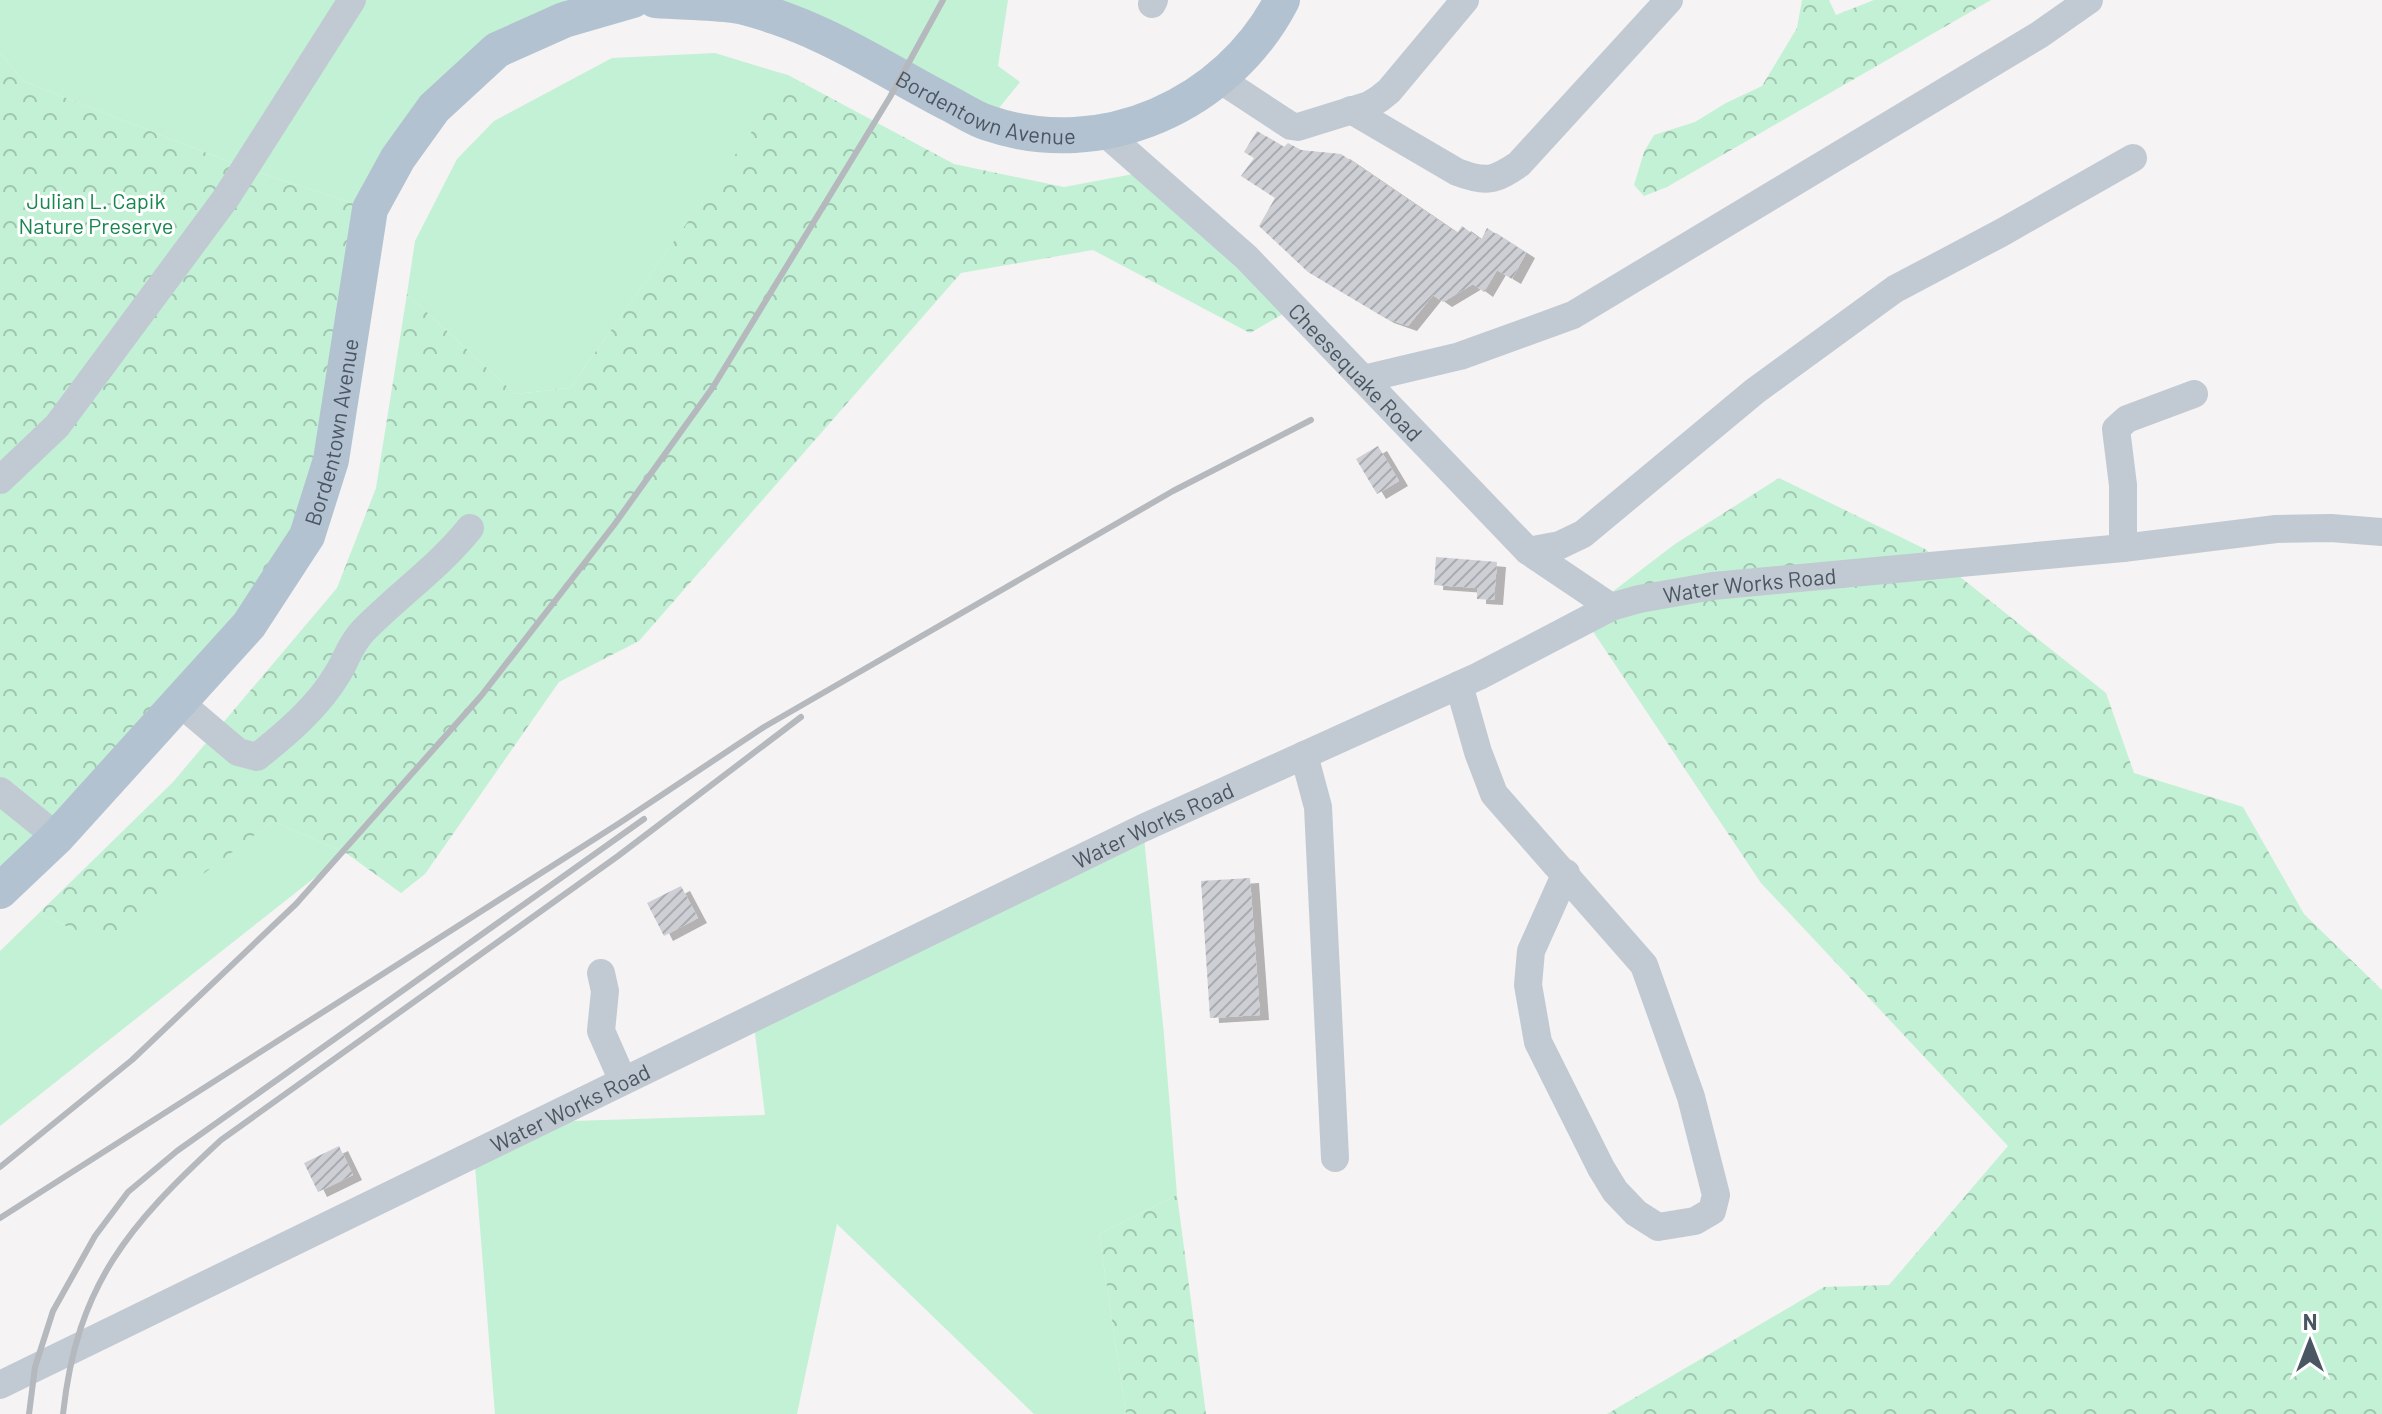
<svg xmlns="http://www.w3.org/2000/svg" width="2382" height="1414" font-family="Barlow,sans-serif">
<defs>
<pattern id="forest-crowns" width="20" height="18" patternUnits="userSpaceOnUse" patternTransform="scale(2)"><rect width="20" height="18" fill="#c3f1d5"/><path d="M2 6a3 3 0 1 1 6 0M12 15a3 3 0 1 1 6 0" fill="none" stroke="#a0c6b0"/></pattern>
<pattern id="building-hatch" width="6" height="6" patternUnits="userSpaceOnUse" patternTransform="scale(2)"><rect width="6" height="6" fill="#cdcfd5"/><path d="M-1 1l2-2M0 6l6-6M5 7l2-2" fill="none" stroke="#a8abb0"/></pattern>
<filter id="shadow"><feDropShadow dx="9" dy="5" stdDeviation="0" flood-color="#0004"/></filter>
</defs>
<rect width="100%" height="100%" fill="#f5f3f3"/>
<!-- grass -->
<path fill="#c3f1d5" d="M0 0H633L496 50 370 209 245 168 23 81 0 52Z
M655 0H1008L998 66 1020 82 987 123 820 34Z
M715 53 774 71 782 89 570 388 515 394 407 294 415 241 457 159 494 121 612 58Z
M273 821 346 853 0 1126V951L39 913 68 927 112 942Z
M1143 828 1164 1035 1177 1195 1099 1234 1126 1414H1034L837 1224 797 1414H495L474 1153 540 1122 765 1115 753 1017Z"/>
<!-- forest -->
<path fill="url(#forest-crowns)" d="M1802 0H1829L1836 15 1874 0H1991L1667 187 1644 196 1634 185 1644 152 1654 135 1695 122 1726 103 1762 86 1797 28Z
M0 52 23 81 245 168 370 209 307 536 0 890Z
M774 71 788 75 954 164 1064 187 1144 172 1295 307 1250 333 1093 250 961 273 639 641 559 682 425 874 401 893 346 853 273 821 112 943 68 927 39 913 173 782 337 588 376 488 407 294 515 394 570 388 781 90Z
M1779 478 1925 549 2106 693 2134 773 2243 807 2304 914 2382 990V1414H1607L1824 1287 1889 1285 2008 1146 1761 883 1582 615 1675 544Z
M1177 1195 1206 1414H1126L1099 1234Z"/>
<!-- building -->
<path fill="url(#building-hatch)" filter="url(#shadow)" d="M1257 131 1284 147 1288 143 1301 150 1341 154 1457 233 1462 226 1481 240 1487 228 1526 253 1512 279 1497 270 1484 292 1473 284 1443 302 1433 295 1408 326 1385 318 1308 272 1259 226 1275 198 1241 176 1254 158 1244 152Z
M1378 446 1399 481 1377 494 1356 459Z
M1436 557 1497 562 1494 600 1477 599V588L1434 585Z
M1250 878 1260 1015 1210 1018 1201 881Z
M681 886 698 918 664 936 647 903Z
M339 1146 353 1175 318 1192 304 1163Z"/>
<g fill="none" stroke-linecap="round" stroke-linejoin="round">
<!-- minor -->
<g stroke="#c1cad2" stroke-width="28">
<path d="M1152 4 1154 0"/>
<path d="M1221 80 1291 126 1298 127 1369 105 1379 99 1389 91 1465 0"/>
<path d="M1351 110 1457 172C1486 183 1494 181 1519 164L1669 0"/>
<path id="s1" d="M1104 132 1246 257 1528 551 1611 607"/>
<path d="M1363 379 1460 356 1573 315 2039 35 2089 0"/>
<path d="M0 480 57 426 226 198 352 0"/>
<path d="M2123 548V485L2116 429 2127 419 2194 394"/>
<path d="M1528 551 1560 545 1583 534 1755 391 1895 289 2001 233 2133 158"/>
<path d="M1459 685 1478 752 1494 794 1644 965 1691 1097 1716 1195 1712 1211 1695 1221 1658 1227 1636 1213 1615 1191 1601 1168 1538 1042 1528 985 1531 951 1566 873"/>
<path d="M179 702 238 752 257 757C286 734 319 706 338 673 348 657 349 646 363 631 398 595 439 567 470 528"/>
<path d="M1304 755 1318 807 1335 1158"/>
<path d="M0 791 57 837"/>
<path d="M601 973 605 991 601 1031 623 1081"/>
<path id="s2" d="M0 1385 1143 828 1479 676 1611 607 1639 599 1713 586 2123 548 2276 529 2331 528 2382 532"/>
</g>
<!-- major -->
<g stroke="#b3c2d1" stroke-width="36">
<path id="s3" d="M655 0C681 2 708 2 734 5 756 8 800 25 821 35 865 55 907 82 950 104 962 110 975 119 988 123 1102 162 1228 105 1282 0"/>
<path id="s4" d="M0 891 57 837 249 625 307 536 331 460 370 209 398 158 434 108 497 50 564 20 633 0"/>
</g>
<!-- rail -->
<path stroke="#b5b8bd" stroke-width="6" d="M0 1167 132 1060 296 904 481 696 614 525 713 387 890 97 943 0
M0 1218 618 824 764 727 1173 491 1311 420
M29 1414 35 1367 53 1311 95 1236 128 1192 177 1151 644 819
M63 1414C77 1284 129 1225 221 1140L618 856 801 717"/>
</g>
<g text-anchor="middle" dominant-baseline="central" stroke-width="6" stroke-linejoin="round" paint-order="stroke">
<!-- street labels -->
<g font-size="22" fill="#4a5661" stroke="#fff">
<text stroke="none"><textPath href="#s3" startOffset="354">Bordentown Avenue</textPath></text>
<text stroke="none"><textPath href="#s1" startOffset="348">Cheesequake Road</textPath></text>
<text stroke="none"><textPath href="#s4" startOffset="578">Bordentown Avenue</textPath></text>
<text stroke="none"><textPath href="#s2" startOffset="1930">Water Works Road</textPath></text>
<text stroke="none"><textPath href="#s2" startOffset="1282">Water Works Road</textPath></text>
<text stroke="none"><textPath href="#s2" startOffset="634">Water Works Road</textPath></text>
</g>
<!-- park labels -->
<g font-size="22" fill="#17864f" stroke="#fff">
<text x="96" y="200">Julian L. Capik<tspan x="96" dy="25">Nature Preserve</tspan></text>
</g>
</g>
<!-- north arrow -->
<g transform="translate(2310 1342)" stroke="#ffffff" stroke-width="6" paint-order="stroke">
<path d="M0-6L14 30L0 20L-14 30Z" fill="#4a5661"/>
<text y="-12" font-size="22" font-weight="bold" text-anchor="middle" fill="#4a5661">N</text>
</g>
</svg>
